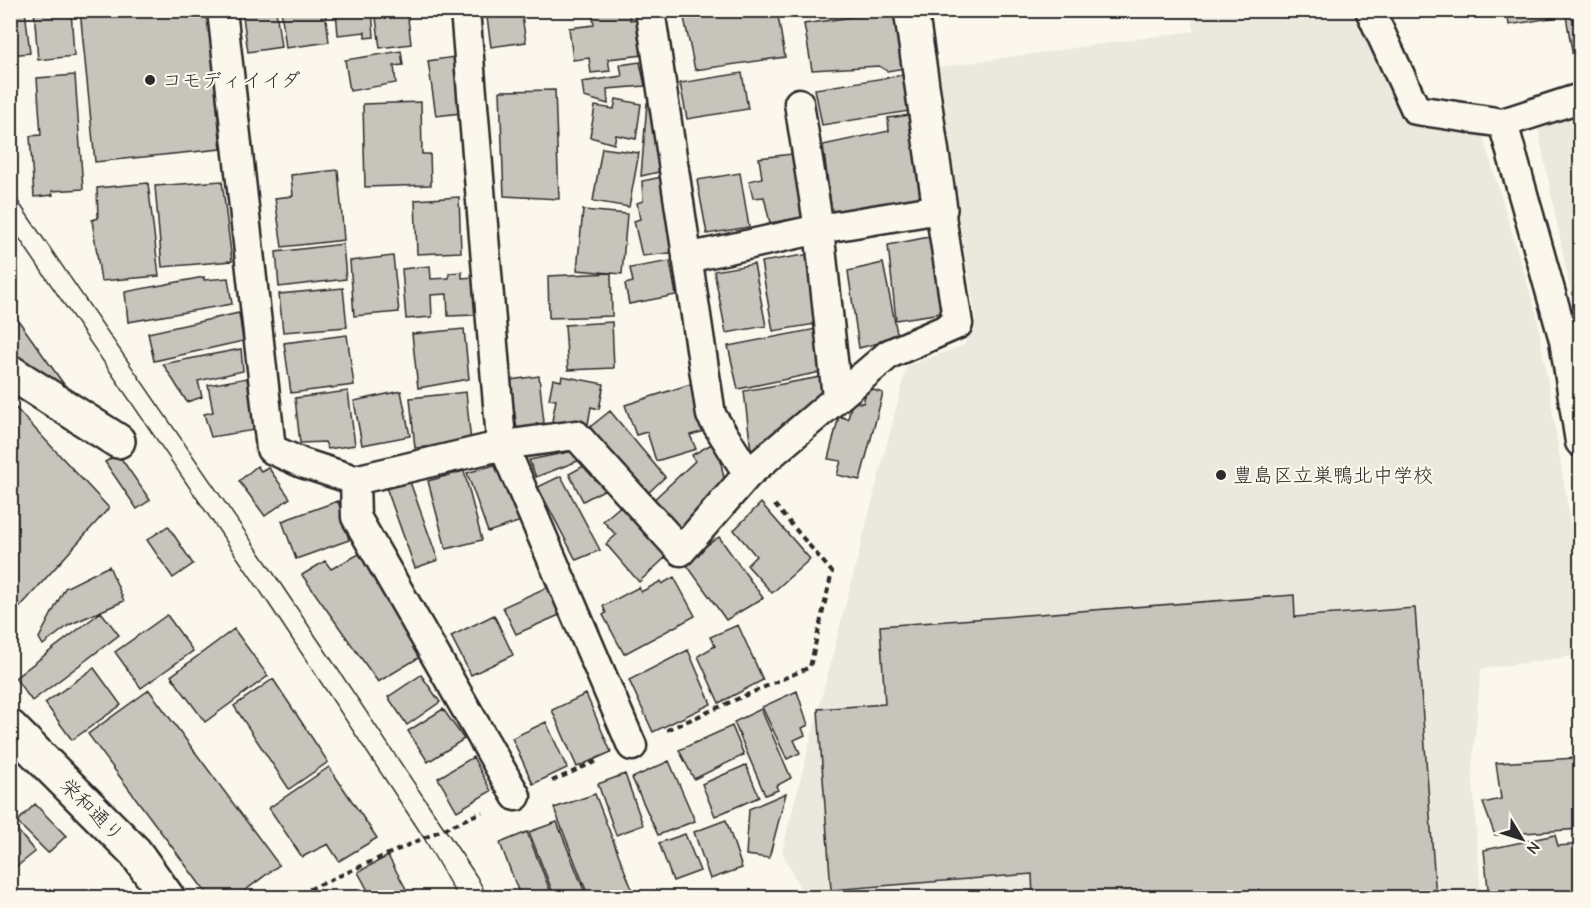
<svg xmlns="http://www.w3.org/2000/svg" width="1591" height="908" font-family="'Comic Neue','Klee One',sans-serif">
<rect width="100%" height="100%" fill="#fbf7ec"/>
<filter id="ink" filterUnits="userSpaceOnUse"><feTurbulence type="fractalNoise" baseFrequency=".0167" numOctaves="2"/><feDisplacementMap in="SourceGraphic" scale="12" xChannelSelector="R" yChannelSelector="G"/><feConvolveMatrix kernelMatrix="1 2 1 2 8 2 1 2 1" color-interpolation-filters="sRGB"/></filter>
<g filter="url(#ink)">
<!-- built -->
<path fill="#ebe8de" d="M1191 11H1352L1405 118 1482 133 1537 316 1580 583V655L1481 669 1472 769 1481 897H804L782 851 907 366 964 345 976 319 933 68 1194 31Z
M1580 111V339L1537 123Z"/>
<!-- building -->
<path fill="#c7c4bc" stroke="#2b2b2b" stroke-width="1.5" d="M10 10H25L30 53 10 55Z
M34 10H71L74 56 38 60Z
M80 10H208L221 149 95 162Z
M242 10H276L281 47 248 52Z
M281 10H325L329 42 286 48Z
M336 10H372L374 37 365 38V32L338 35Z
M375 10H407L411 44 380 48Z
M486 10H521L526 42 491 47Z
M592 10H629L630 20 639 19 644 55 608 59 610 71 591 73 589 58 573 60 569 28 594 25Z
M709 10H777L785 57 695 70 683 13Z
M873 10H900L911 67 887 71 879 66 812 70 804 24 874 14Z
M1507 10H1556L1557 17 1509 25Z
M1565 10H1580V56L1573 57Z
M401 51 403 65 394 66 396 83 350 91 345 60Z
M454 57 461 113 436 116 428 61Z
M640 62 645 86 607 89 608 104 584 97 582 82 622 76 620 65Z
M742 73 748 109 687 119 680 83Z
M909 74 916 110 822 125 815 89Z
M75 75 83 189 52 191 53 195 34 197 30 136 41 135 37 78Z
M555 90 559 199 504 196 500 91Z
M616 99 641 104 636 139 616 135 614 144 590 137 595 106 614 109Z
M421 102 422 154H430L431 185 365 187 363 104Z
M656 102 668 170 641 176 647 103Z
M917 114 916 160 922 198 832 213 823 145 889 131 888 118Z
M602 148 639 153 629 207 593 201Z
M792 154 803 217 770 223 764 197 753 198 749 181 762 178 759 158Z
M338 170 344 240 282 247 275 198 293 196 291 175Z
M740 173 749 227 707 234 697 180Z
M667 176 679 252 642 256 634 221 640 219 637 203 643 201 642 181Z
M222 181 232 261 162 267 155 186Z
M148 183 159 276 101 281 92 220 98 218 97 188Z
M459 197 461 252 417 254 415 200Z
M583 210 627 214 622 274 577 270Z
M929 237 941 313 896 320 888 245Z
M343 244 346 279 279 287 276 252Z
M810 254 822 323 773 331 761 262Z
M393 256 399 312 354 316 350 261Z
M670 261 676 295 629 304 625 284 633 282 630 268Z
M883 263 898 338 859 348 848 271Z
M754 264 766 326 726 333 714 271Z
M430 266 431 279 449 278V273L462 272V278L474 277 476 315 448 316 447 294 431 295 432 317 406 319 402 269Z
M611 273 612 316 549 318 548 276Z
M204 277V280L228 278 232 304 128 322 125 292Z
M343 288 347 327 283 332 279 294Z
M239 313 243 341 154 361 148 333Z
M18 320 68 390 26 368 16 357 10 360V324Z
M612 322 614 368 568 370 565 325Z
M464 329 469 379 418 388 412 334Z
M816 329 826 371 738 389 728 346Z
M347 335 354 385 291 393 284 343Z
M241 349 243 371 198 381 202 397 187 402 163 364Z
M539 376 544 423 536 424V429H517L510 380Z
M562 376 604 384 599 409 591 407 588 424 581 422V426L552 421 556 400 549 399 553 379 561 381Z
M826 376 827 388 768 448 751 450 744 391Z
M247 378 255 430 211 437 204 414 213 412 208 385Z
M694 383 709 430 690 435 696 449 656 461 647 432 636 435 625 405Z
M867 388 883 393 860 480 837 475 841 461 828 459 839 416 848 419 852 402 863 403Z
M348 391 355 445 328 449 325 442 300 443 295 398Z
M401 391 410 436 362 445 354 401Z
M466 392 471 443 415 448 410 398Z
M10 402 109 508 10 618Z
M610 411 665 477 647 494 590 427Z
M717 441 726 489 677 535 650 503 695 461 692 455Z
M579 450 583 459 536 477 529 460Z
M118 454 150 500 137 509 105 462Z
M591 462 606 489 583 501 569 474Z
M501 463 521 521 488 532 467 473Z
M257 466 261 471 268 467 290 498 265 516 239 481Z
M464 471 482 540 446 549 428 481Z
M561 476 600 550 576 560 538 487Z
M410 482 438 560 415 568 386 487Z
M338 501 349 540 296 559 282 521Z
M761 503 810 559 772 593 747 565 756 556 734 530Z
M623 504 667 556 639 582 606 544 616 535 603 521Z
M168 526 193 564 173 578 147 540Z
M719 537 763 598 726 620 684 561Z
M363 552 420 657 378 682 302 575 325 561 331 569Z
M109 566 124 601 69 625 43 645 39 638 65 588Z
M674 577 695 616 624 654 603 615 606 613 603 606 639 587 641 592 661 581 662 584Z
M552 585 564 613 516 634 503 607Z
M1294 595 1295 617 1415 608 1436 898H1033L1032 874 831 890 818 709 885 704 880 626Z
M101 612 119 635 32 701 15 678Z
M167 615 193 651 141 688 115 652Z
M494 615 513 655 471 675 451 636Z
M738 625 763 680 719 703 698 656 715 646 710 637Z
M234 629 268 676 205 722 171 676Z
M688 650 711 704 653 732 629 680Z
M94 668 121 705 72 740 45 703Z
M421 675 440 702 407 725 388 697Z
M273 679 328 762 289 789 234 706Z
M149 690 279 865 235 898H210L88 734Z
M797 691 808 725 802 728 805 735 794 740 800 753 787 759 762 707Z
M586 694 611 752 577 767 552 710Z
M443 709 464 739 428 762 408 731Z
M761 709 791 778 776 786 778 790 765 795 734 722Z
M546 722 567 768 533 784 512 738Z
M732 726 744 755 694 779 679 750Z
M473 757 491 791 457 811 438 778Z
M1575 758 1580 829 1495 835 1483 803 1501 799 1496 763Z
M669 761 695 821 658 835 632 778Z
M746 765 759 797 715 816 702 784Z
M329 767 377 838 339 861 328 844 302 857 269 808Z
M625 774 643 825 616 835 598 784Z
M786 793 769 858 746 855 749 809Z
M595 794 635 897 589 898 554 808Z
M35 804 66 836 48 853 17 822Z
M726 820 742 868 710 879 694 832Z
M10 821 35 852 10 872Z
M557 822 587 898H555L529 832Z
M527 832 553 898H521L500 843Z
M685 834 700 871 673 881 659 843Z
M1555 835 1558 846 1580 844V898H1489L1484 850Z
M388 856 411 898H372L358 872Z"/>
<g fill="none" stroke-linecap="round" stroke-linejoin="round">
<defs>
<path id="lane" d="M222 10 271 449 302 463 355 480 504 445 576 435 681 551 748 474 889 354 958 324 940 209 819 229 687 258
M465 10 501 440 632 746
M650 10 711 415 748 474
M1370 10 1416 110 1503 123 1580 98
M799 103 819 229 837 397
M1503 123 1564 340 1580 442
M355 480 356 517 516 796"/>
<path id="street" d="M911 10 940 209
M10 372 118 441"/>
<path id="secondary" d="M10 727 135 852 168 898"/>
</defs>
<!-- lane casing -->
<use href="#lane" stroke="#2b2b2b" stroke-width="33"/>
<!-- street casing -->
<use href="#street" stroke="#2b2b2b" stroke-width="38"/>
<!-- secondary casing -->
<use href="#secondary" stroke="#2b2b2b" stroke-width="38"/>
<!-- path -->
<path stroke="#2b2b2b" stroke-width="4" stroke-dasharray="6 4.5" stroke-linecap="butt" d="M667 730 810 667 832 572 774 504
M552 781 597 761
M290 898 482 812"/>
<!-- lane -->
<use href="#lane" stroke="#fbf7ec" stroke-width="28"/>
<!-- street -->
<use href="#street" stroke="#fbf7ec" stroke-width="33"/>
<!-- secondary -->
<use href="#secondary" stroke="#fbf7ec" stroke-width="33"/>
<!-- tram -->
<path stroke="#2b2b2b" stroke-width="1.5" d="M10 190 268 565 477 877 488 898
M10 225 267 601 424 838 458 898"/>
</g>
</g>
<!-- markers -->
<g fill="#2b2b2b" stroke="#fbf7ec" stroke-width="2">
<circle cx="150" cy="80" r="6"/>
<circle cx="1221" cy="475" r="6"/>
</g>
<g text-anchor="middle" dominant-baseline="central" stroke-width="4.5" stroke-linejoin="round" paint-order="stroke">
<!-- poi labels -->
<g font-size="20" fill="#2b2b2b" stroke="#fbf7ec" text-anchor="start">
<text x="162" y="80">コモディイイダ</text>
<text x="1233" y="475">豊島区立巣鴨北中学校</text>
</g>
<!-- street labels -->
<g font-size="20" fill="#2b2b2b" stroke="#fbf7ec">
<text transform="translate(92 810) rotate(45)">栄和通り</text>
</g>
</g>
<!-- margin -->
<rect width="1591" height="908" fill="none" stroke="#fbf7ec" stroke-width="36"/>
<rect x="18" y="18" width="1555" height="872" fill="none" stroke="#2b2b2b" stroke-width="2" filter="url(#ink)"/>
<!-- north arrow -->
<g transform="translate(1522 839) rotate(128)" stroke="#fbf7ec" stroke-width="4.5" paint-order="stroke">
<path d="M0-4.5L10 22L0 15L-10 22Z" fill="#2b2b2b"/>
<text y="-9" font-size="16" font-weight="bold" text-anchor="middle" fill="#2b2b2b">N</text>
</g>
</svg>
